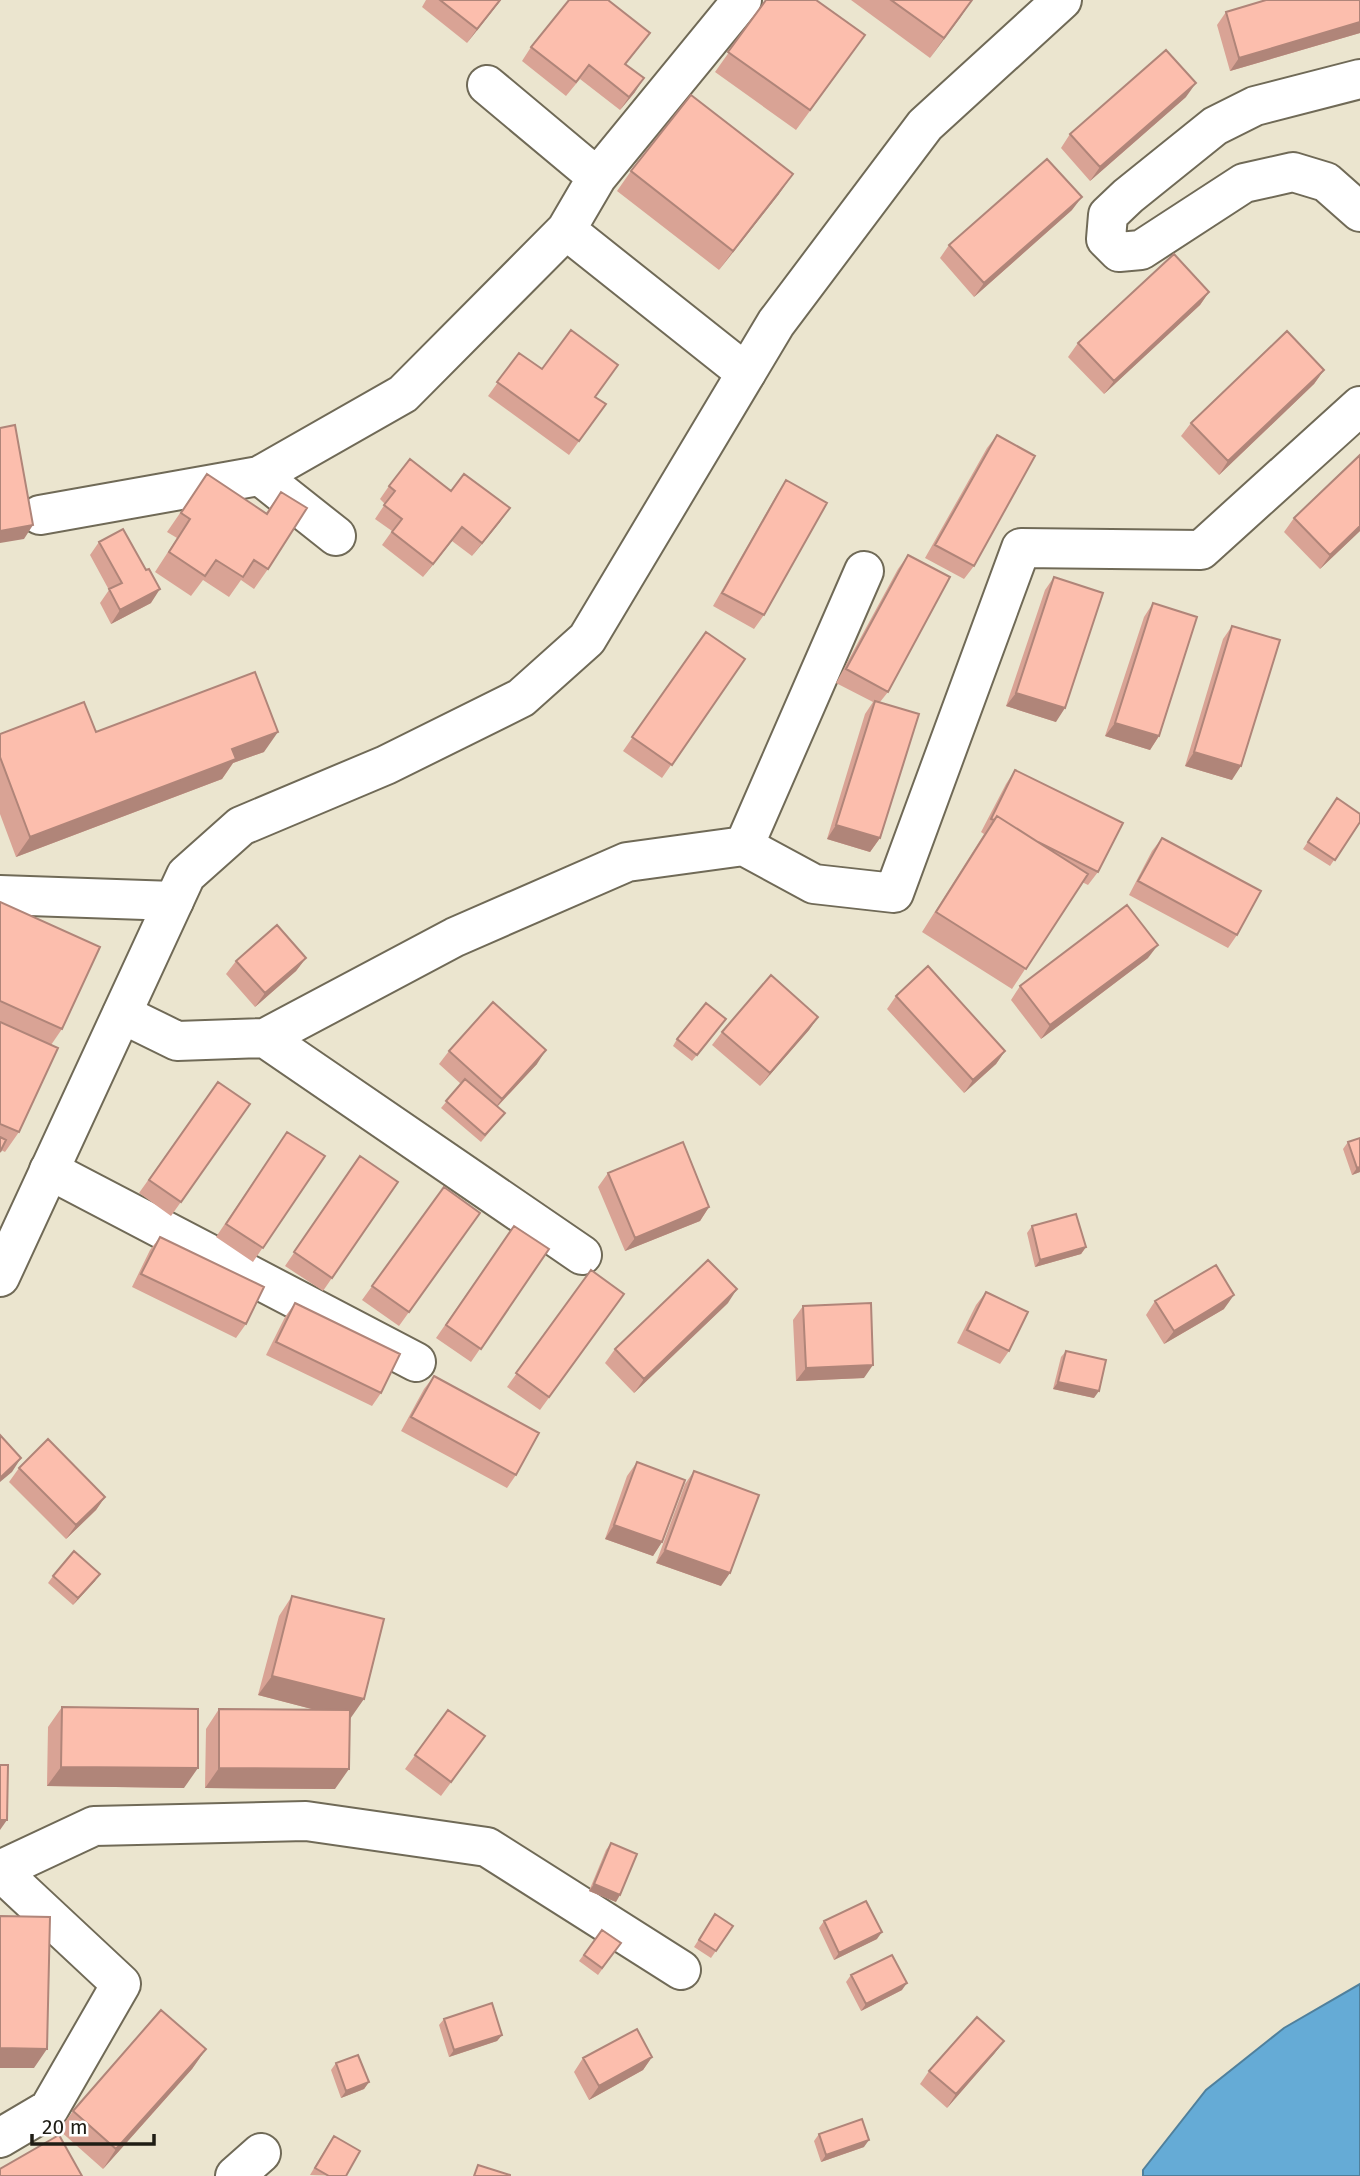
<svg xmlns="http://www.w3.org/2000/svg" width="1360" height="2176" font-family="'Fira Sans',sans-serif">
<rect width="100%" height="100%" fill="#ebe5cf"/>
<!-- water -->
<path fill="#65abd6" stroke="#50809c" stroke-width="2" d="M1360 1984V2176H1143V2170L1206 2090 1284 2028Z"/>
<g fill="none" stroke-linecap="round" stroke-linejoin="round">
<defs>
<path id="minor" d="M1360 79 1255 106 1215 126 1128 196 1108 215 1106 239 1119 252 1141 250 1244 183 1293 172 1326 182 1360 212
M487 85 597 177 566 230 746 373
M597 177 742 0
M264 479 336 536
M40 515 259 476 403 394 566 230
M744 846 864 571
M0 895 174 901
M122 1014 177 1041 265 1038 455 937 627 862 744 846 814 884 894 893 1021 548 1201 550 1360 406
M265 1038 582 1255
M49 1170 416 1362
M0 1870 94 1826 306 1821 487 1847 681 1970
M0 1871 121 1984 49 2109 0 2138
M235 2176 261 2153"/>
<path id="primary" d="M0 1277 186 875 241 826 386 765 521 698 587 639 776 323 925 125 1062 0"/>
</defs>
<!-- minor casing -->
<use href="#minor" stroke="#706a57" stroke-width="42"/>
<!-- primary casing -->
<use href="#primary" stroke="#706a57" stroke-width="42"/>
<!-- minor -->
<use href="#minor" stroke="#fff" stroke-width="38"/>
<!-- primary -->
<use href="#primary" stroke="#fff" stroke-width="38"/>
</g>
<!-- wall -->
<path fill="#d9a395" d="M426 0H501L467 43 422 7Z
M766 0 851 55 796 130 715 72Z
M851 0H972L930 58Z
M1226 12 1360 33 1230 71 1217 25Z
M650 33 626 64 635 92 620 110 580 79 566 96 522 61 531 47Z
M1186 97 1090 181 1061 148 1070 134Z
M631 171 779 194 719 270 617 191Z
M1072 210 974 297 940 258 949 245Z
M1209 292 1200 305 1104 394 1068 357 1078 343Z
M519 353 542 369 595 397 606 404 569 455 488 396Z
M1324 370 1314 384 1219 475 1181 436 1191 423Z
M997 435 974 566 964 579 925 558 987 448Z
M207 474 266 513 281 492 268 569 254 589 241 580 229 597 203 580 191 596 155 572 177 538 167 532Z
M786 480 764 615 754 629 713 606 777 494Z
M389 486 451 491 500 522 472 556 452 541 423 577 382 545 392 531 375 519 385 504 380 499Z
M1294 518 1360 531 1320 569 1284 532Z
M99 542 146 570 151 603 111 624 100 603 109 590 90 555Z
M908 555 888 692 880 702V838L870 852 827 839 865 714 873 702 836 683 898 569Z
M1054 577 1056 722 1006 706 1045 590Z
M1153 603 1159 736 1150 750 1105 736 1144 617Z
M1232 626V780L1185 766 1223 639Z
M706 632 745 659 662 778 623 751Z
M96 732 264 752 233 763 222 779 16 857 0 814V734Z
M1015 770 1098 872 1088 885 1082 882 1012 989 922 932 984 834 981 832 1006 784Z
M1337 798 1360 822 1330 866 1303 849Z
M1162 838 1237 935 1228 948 1129 895 1152 851Z
M0 902 62 1029 51 1045 19 1132 5 1152 1 1150 0 1152Z
M306 958 296 971 255 1007 226 974 236 961Z
M1148 958 1041 1039 1011 1000 1020 986Z
M896 996 1005 1051 996 1064 964 1093 887 1009Z
M818 1017 809 1030 760 1086 712 1045 722 1032Z
M726 1019 692 1061 673 1046 677 1039Z
M449 1051 537 1064 497 1107 505 1113 481 1142 441 1108 461 1084 439 1064Z
M218 1082 250 1104 171 1216 139 1193Z
M287 1132 325 1156 253 1262 216 1237Z
M1348 1142 1360 1172 1352 1175 1343 1149Z
M360 1156 398 1182 323 1291 285 1266Z
M608 1173 709 1207 700 1221 625 1251 598 1187Z
M444 1187 480 1213 399 1326 362 1300Z
M514 1226 549 1249 471 1362 436 1338Z
M1032 1226 1086 1247 1081 1254 1035 1267 1027 1233Z
M160 1237 246 1324 236 1338 132 1287 150 1250Z
M591 1270 624 1294 540 1410 507 1387Z
M986 1292 1009 1351 1000 1364 957 1343 976 1305Z
M1155 1301 1224 1309 1164 1344 1146 1315Z
M295 1303 381 1393 372 1406 266 1355 285 1317Z
M728 1303 634 1393 605 1363 615 1349Z
M803 1306 864 1378 796 1381 793 1320Z
M1066 1351 1094 1398 1053 1389 1061 1357Z
M434 1376 516 1475 507 1488 401 1431 424 1389Z
M637 1462 662 1542 653 1556 605 1539 627 1476Z
M19 1468 105 1497 96 1510 66 1539 9 1482Z
M694 1471 721 1586 656 1563 685 1484Z
M53 1576 95 1581 73 1605 48 1583Z
M292 1596 349 1719 335 1789 205 1788 206 1729 219 1709 316 1710 258 1695 279 1616Z
M62 1707 184 1788 47 1786 48 1727Z
M448 1710 485 1736 441 1796 405 1769Z
M611 1843 616 1902 589 1891 606 1850Z
M715 1914 733 1926 711 1958 694 1947Z
M824 1921 877 1939 834 1960 819 1928Z
M602 1930 621 1943 598 1975 579 1961Z
M851 1975 902 1990 861 2011 846 1982Z
M444 2019 502 2035 497 2041 449 2057 439 2025Z
M1004 2041 994 2054 947 2108 920 2084 929 2071Z
M206 2049 192 2069 103 2169 59 2130 73 2111Z
M652 2057 643 2070 589 2100 574 2072 583 2058Z
M336 2063 369 2082 364 2089 341 2098 331 2070Z
M819 2134 864 2147 821 2162 814 2141Z
M334 2136 346 2176 310 2175 329 2143Z"/>
<!-- shaded-wall -->
<path fill="#b08579" d="M500 0H501L467 43 477 29Z
M972 0 960 18 930 58 944 38Z
M1360 22V33L1230 71 1239 58Z
M644 78 635 92 620 110 629 97Z
M1196 83 1186 97 1090 181 1100 167Z
M793 174 779 194 719 270 733 251Z
M1082 197 1072 210 974 297 984 283Z
M1209 292 1200 305 1104 394 1114 381Z
M1324 370 1314 384 1219 475 1228 461Z
M510 508 500 522 472 556 482 543Z
M33 525 24 539 0 543V531Z
M1360 526V531L1320 569 1330 555Z
M462 527 452 541 423 577 433 564Z
M160 589 151 603 111 624 120 610Z
M1016 693 1065 708 1056 722 1006 706Z
M1115 723 1159 736 1150 750 1105 736Z
M278 732 264 752 233 763 222 779 16 857 30 837 232 749Z
M1194 752 1241 766 1232 780 1185 766Z
M836 825 880 838 870 852 827 839Z
M1158 945 1148 958 1041 1039 1050 1025Z
M306 958 296 971 255 1007 265 993Z
M818 1017 809 1030 760 1086 770 1073Z
M546 1050 537 1064 492 1112 502 1099Z
M1005 1051 996 1064 964 1093 973 1080Z
M1360 1167V1172L1352 1175 1357 1168Z
M709 1207 700 1221 625 1251 635 1238Z
M1086 1247 1081 1254 1035 1267 1040 1260Z
M737 1289 728 1303 634 1393 644 1379Z
M1234 1295 1224 1309 1164 1344 1174 1331Z
M873 1365 864 1378 796 1381 806 1368Z
M1058 1382 1099 1391 1094 1398 1053 1389Z
M21 1458 12 1472 0 1482V1478Z
M105 1497 96 1510 66 1539 76 1525Z
M614 1525 662 1542 653 1556 605 1539Z
M665 1550 730 1573 721 1586 656 1563Z
M100 1574 95 1581 73 1605 78 1598Z
M272 1676 364 1699 350 1719 258 1695Z
M61 1767 198 1768 184 1788 47 1786Z
M219 1768 349 1769 335 1789 205 1788Z
M0 1820H7L0 1830Z
M594 1884 620 1895 616 1902 589 1891Z
M882 1932 877 1939 834 1960 839 1953Z
M907 1983 902 1990 861 2011 866 2004Z
M502 2035 497 2041 449 2057 454 2050Z
M1004 2041 994 2054 947 2108 956 2094Z
M0 2048 47 2049 34 2068H0Z
M206 2049 192 2069 103 2169 116 2149Z
M652 2057 643 2070 589 2100 599 2086Z
M369 2082 364 2089 341 2098 346 2091Z
M869 2140 864 2147 821 2162 826 2155Z"/>
<!-- building -->
<path fill="#fcbead" stroke="#b08579" stroke-width="2" d="M440 0H500L477 29Z
M569 0H608L650 33 625 64 644 78 629 97 589 65 576 82 531 47Z
M766 0H816L865 35 810 110 728 52Z
M891 0H972L944 38Z
M1266 0H1360V22L1239 58 1226 12Z
M1166 50 1196 83 1100 167 1070 134Z
M691 95 793 174 733 251 631 171Z
M1047 159 1082 197 984 283 949 245Z
M1174 254 1209 292 1114 381 1078 343Z
M571 330 618 365 595 397 606 404 579 441 497 382 519 353 542 369Z
M1287 331 1324 370 1228 461 1191 423Z
M15 425 33 525 0 531V428Z
M997 435 1035 456 974 566 935 545Z
M1360 455V526L1330 555 1294 518Z
M410 459 451 491 464 474 510 508 482 543 462 527 433 564 392 532 402 519 384 505 395 491 389 486Z
M207 474 267 514 281 492 307 508 268 569 254 560 243 577 216 560 205 576 169 552 190 519 181 513Z
M786 480 827 503 764 615 722 593Z
M123 529 146 570 149 569 160 589 120 610 109 589 122 583 99 542Z
M908 555 950 577 888 692 846 669Z
M1054 577 1103 593 1065 708 1016 693Z
M1153 603 1197 617 1159 736 1115 723Z
M1232 626 1280 640 1241 766 1194 752Z
M706 632 745 659 672 765 632 737Z
M255 672 278 732 232 749 236 759 30 837 0 757V734L84 702 96 732Z
M875 701 919 714 880 838 836 825Z
M1015 770 1123 823 1098 872 1038 842 997 816 994 820 991 819Z
M1337 798 1360 814V822L1335 860 1308 842Z
M997 816 1088 874 1026 969 936 912Z
M1162 838 1261 891 1237 935 1138 881Z
M0 902 100 947 62 1029 0 1001Z
M1127 905 1158 945 1050 1025 1020 986Z
M277 925 306 958 265 993 236 961Z
M928 966 1005 1051 973 1080 896 996Z
M771 975 818 1017 770 1073 722 1032Z
M493 1002 546 1050 502 1099 449 1051Z
M706 1003 726 1019 697 1055 677 1039Z
M0 1022 58 1048 19 1132 0 1124Z
M465 1079 505 1113 485 1135 446 1101Z
M218 1082 250 1104 181 1202 149 1180Z
M287 1132 325 1156 263 1248 226 1224Z
M0 1137 6 1140 0 1152Z
M1360 1138V1167L1357 1168 1348 1142Z
M683 1142 709 1207 635 1238 608 1173Z
M360 1156 398 1182 332 1278 294 1252Z
M444 1187 480 1213 409 1312 372 1286Z
M1076 1214 1086 1247 1040 1260 1032 1226Z
M514 1226 549 1249 481 1349 446 1325Z
M160 1237 264 1287 246 1324 141 1274Z
M708 1260 737 1289 644 1379 615 1349Z
M1216 1265 1234 1295 1174 1331 1155 1301Z
M591 1270 624 1294 549 1397 516 1373Z
M986 1292 1028 1312 1009 1351 967 1330Z
M295 1303 400 1354 381 1393 276 1342Z
M871 1303 873 1365 806 1368 803 1306Z
M1066 1351 1106 1360 1099 1391 1058 1382Z
M434 1376 539 1433 516 1475 411 1417Z
M0 1435 21 1458 0 1478Z
M48 1439 105 1497 76 1525 19 1468Z
M637 1462 685 1480 662 1542 614 1525Z
M694 1471 759 1495 730 1573 665 1550Z
M74 1551 100 1574 78 1598 53 1576Z
M292 1596 384 1619 364 1699 272 1676Z
M62 1707 198 1709V1768L61 1767Z
M219 1709 350 1710 349 1769 219 1768Z
M448 1710 485 1736 451 1782 415 1755Z
M0 1765H8L7 1820H0Z
M611 1843 637 1854 620 1895 594 1884Z
M866 1901 882 1932 839 1953 824 1921Z
M715 1914 733 1926 716 1951 699 1940Z
M0 1916 50 1917 47 2049 0 2048Z
M602 1930 621 1943 602 1968 584 1955Z
M892 1955 907 1983 866 2004 851 1975Z
M492 2003 502 2035 454 2050 444 2019Z
M161 2010 206 2049 116 2149 73 2111Z
M977 2017 1004 2041 956 2094 929 2071Z
M637 2029 652 2057 599 2086 583 2058Z
M358 2055 369 2082 346 2091 336 2063Z
M862 2119 869 2140 826 2155 819 2134Z
M59 2135 82 2176H0V2169Z
M334 2136 360 2151 346 2176H329L315 2168Z
M478 2165 510 2175V2176H474Z"/>
<!-- scale -->
<path d="M32 2134v10h122v-10" fill="none" stroke="#1f1d15" stroke-width="3.5"/>
<text x="42" y="2134" font-size="21" fill="#1f1d15" stroke="#ffffff" stroke-width="5" paint-order="stroke">20 m</text>
</svg>
